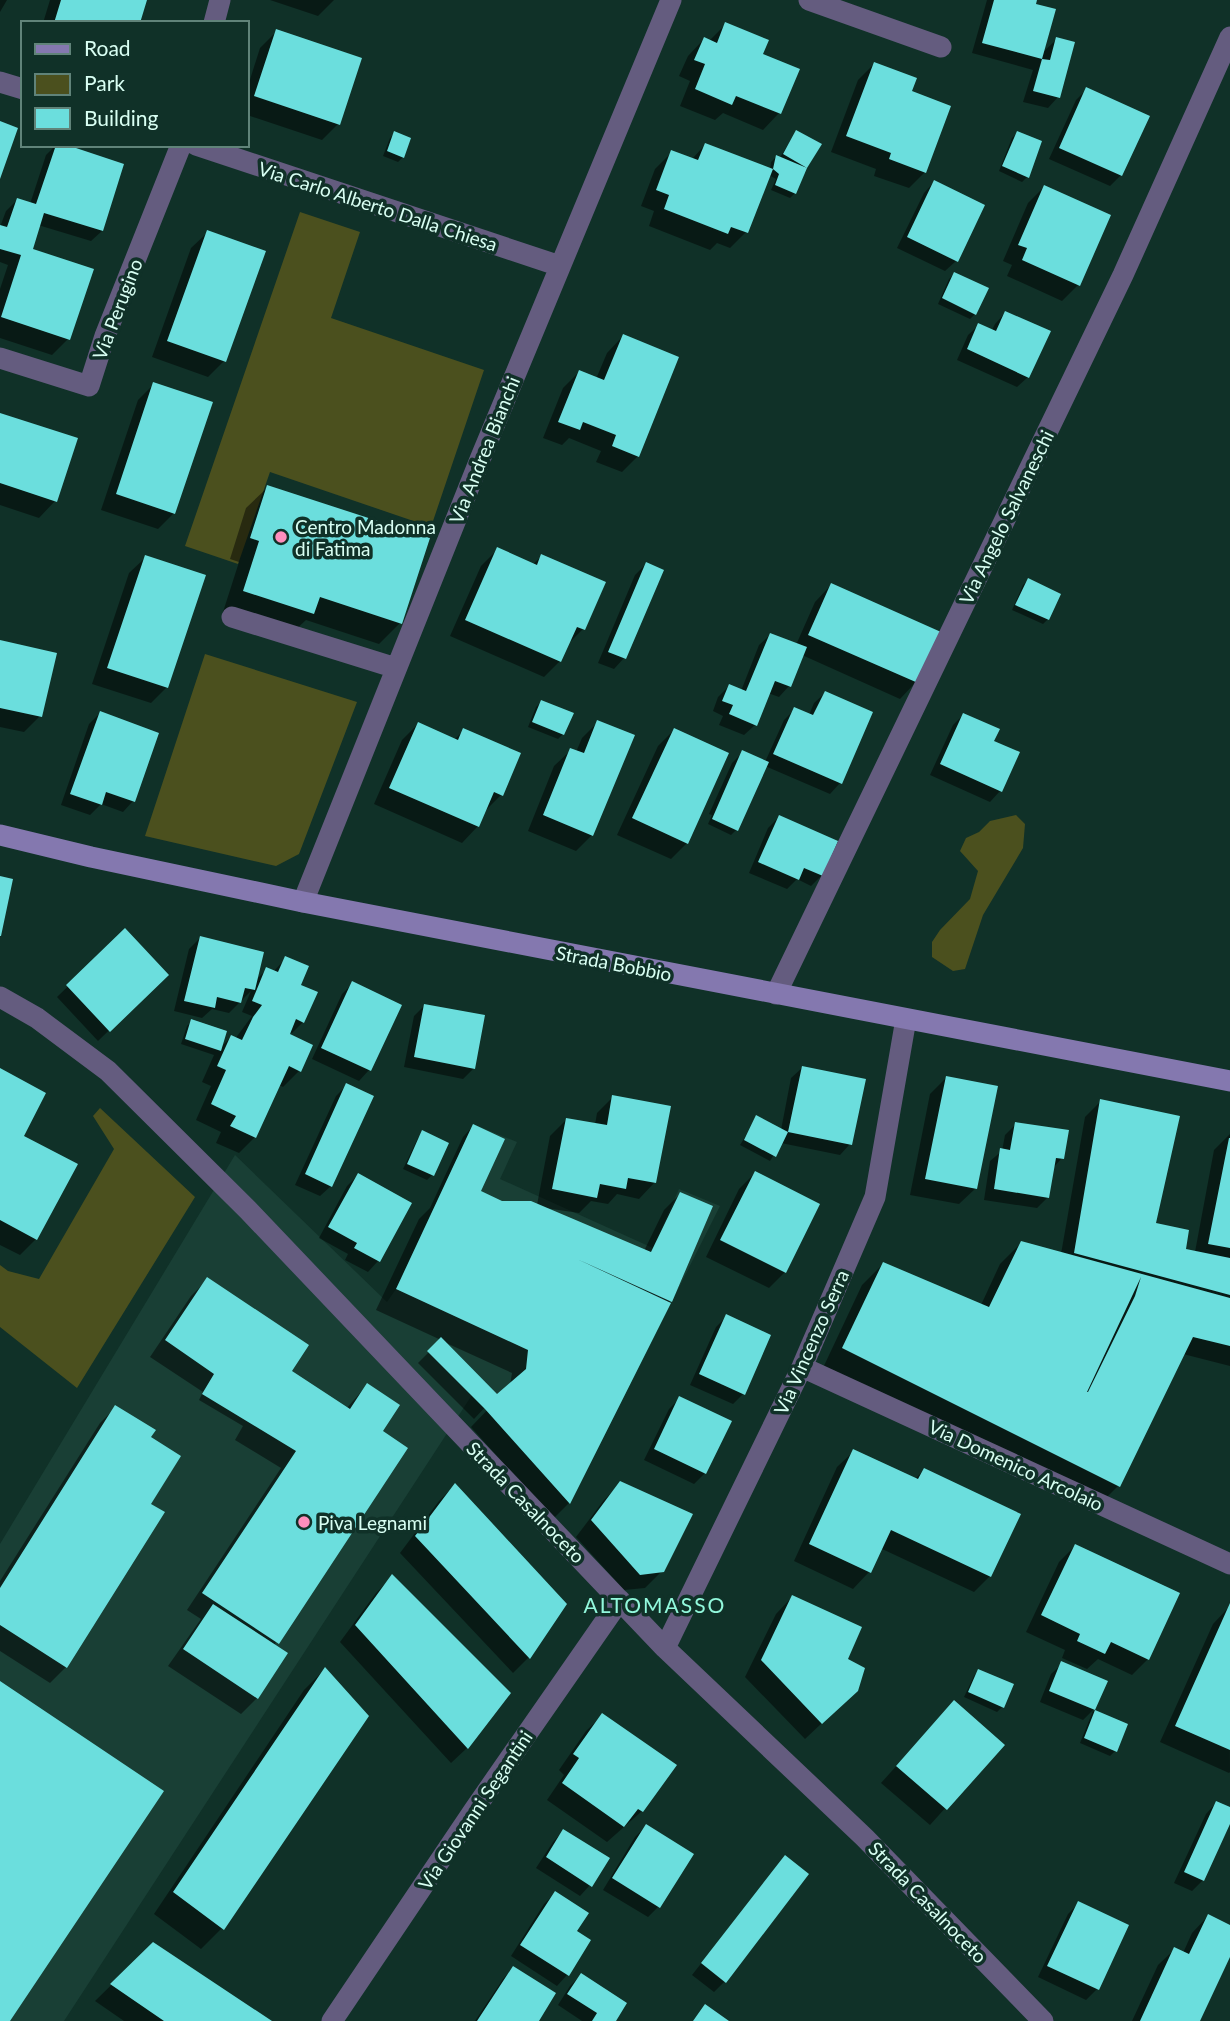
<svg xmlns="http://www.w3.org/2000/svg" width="1230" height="2021" font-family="Lato,sans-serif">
<rect width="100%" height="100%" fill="#103128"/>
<!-- built -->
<path fill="#193f35" d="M473 1124 517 1142 500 1179 653 1248 679 1189 720 1206 570 1504 472 1395 64 2021H0V1544L235 1155 387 1302 396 1289Z"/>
<!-- green -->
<path fill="#4b501e" d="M300 212 360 232 331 318 484 370 431 527 270 472 238 564 185 546Z
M205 654 357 702 299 854 276 866 145 836Z
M1016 815 1025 824 1023 848 983 915 965 969 953 971 932 957V942L940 930 970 899 978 871 960 851 966 838 979 832 990 821Z
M100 1108 195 1197 77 1388 0 1327V1265L8 1271 39 1279 114 1149 93 1116Z"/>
<!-- shadow -->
<path fill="#0007" fill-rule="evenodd" d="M0 0H7L0 12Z
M50 0H145L138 23H43Z
M270 0H334L318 16Z
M987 0H1036L1034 5 1042 53 1057 39 1058 97 1048 108 1023 102 1033 70 972 53Z
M726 24 761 54 797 70 779 113 763 130 723 113 715 120 680 106 690 81 679 76 688 56 704 39 709 41Z
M277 31 338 124 322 140 247 115V89L260 48Z
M874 64 910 92 925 172 909 188 874 176 876 169 831 152 858 80Z
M1087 89 1121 175 1110 186 1049 159 1076 100Z
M796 132 819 145 805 168 795 193 790 198 771 190 776 179 769 175 746 232 730 248 717 243 710 250 649 226 654 211 641 206 655 169 672 152 691 160 705 145 770 170 771 162 776 157 779 159Z
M395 133 403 157 398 162 383 156 390 138Z
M1017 133 1027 177 1022 182 999 171 1012 138Z
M56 145 122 165 102 231 91 241 38 225 30 250 68 339 52 355 0 338V289L8 265 0 262V227L6 211 17 200 30 204 46 155Z
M934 182 956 261 945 271 897 248 924 193Z
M1044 187 1078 285 1062 301 1007 276 1012 265 1003 261 1028 203Z
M208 232 224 361 208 377 152 357 191 248Z
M954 274 975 314 970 319 938 304 949 279Z
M1005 313 1028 377 1017 387 957 360 968 335 979 325 992 330 995 324Z
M623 336 638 456 622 472 596 462 601 451 569 438 562 445 543 438 563 388 579 372 596 379 607 353Z
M154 384 174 513 158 529 101 510 138 400Z
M0 415 55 501 39 518 0 505Z
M268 487 400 623 379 644 306 620 291 634 223 612 239 562 230 559 246 508Z
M497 550 532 565 542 556 583 629 566 646 560 661 544 677 450 636 481 566Z
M146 557 167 687 151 703 92 684 129 573Z
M646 564 661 571 624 658 614 669 598 663 635 575Z
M1028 580 1048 619 1043 624 1012 610 1023 585Z
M831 585 916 682 900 699 802 655 789 686 779 697 768 693 755 725 744 735 719 725 723 716 713 711 718 697 729 686 741 691 759 645 770 635 796 645 815 602Z
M0 642 40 716 24 732 0 727Z
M825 693 871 713 840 783 830 794 765 766 736 830 731 835 708 824 712 815 709 814 732 763 743 752 765 762 784 720 795 709 809 715 814 703Z
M541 702 563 734 558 739 528 727 536 707Z
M100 713 133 801 123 812 101 804 90 815 61 805 89 724Z
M963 715 992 742 1000 791 990 802 930 775 953 725Z
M598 722 592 835 576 851 528 831 554 766 571 750 576 752 582 738Z
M418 724 454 740 464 730 501 795 485 811 478 826 462 843 374 804 402 740Z
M674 730 687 843 671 859 617 835 658 746Z
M779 817 822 875 811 886 797 879 787 889 749 873 768 828Z
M125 931 166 975 98 1041 57 997Z
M200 938 255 981 267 969 273 972 286 958 299 986 303 1022 292 1033 289 1032 299 1071 283 1087 279 1085 255 1137 239 1153 216 1143 221 1132 196 1120 211 1086 202 1082 214 1055 181 1044 187 1026 192 1021 219 1049 231 1037 235 1039 252 1016 242 1012 251 991 229 1013 212 1009 202 1018 174 1011 189 949Z
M353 983 369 1070 359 1081 312 1059 342 994Z
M425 1005 474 1068 463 1079 404 1067 414 1016Z
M802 1068 850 1144 840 1155 781 1143 770 1161 740 1145 757 1118 781 1130 791 1078Z
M0 1070 21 1137 36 1239 20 1255 0 1245Z
M946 1078 976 1188 959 1204 910 1195 930 1094Z
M347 1085 331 1186 320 1196 295 1185 336 1096Z
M613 1097 655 1182 639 1199 617 1194 608 1204 591 1201 579 1213 545 1208 644 1251 664 1210 680 1194 670 1301 569 1503 553 1519 471 1427 493 1404 490 1402 474 1419 418 1363 441 1340 376 1310 419 1219 430 1208 463 1137 473 1126 478 1192 501 1202 537 1205 550 1136 567 1119 595 1125 597 1113ZM444 1342 512 1373 510 1385 497 1397Z
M1101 1101 1154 1224 1184 1250 1195 1252 1214 1150 1230 1134V1366L1183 1354 1118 1486 1102 1502 822 1370 862 1285 883 1264 981 1305 1000 1264 1021 1243 1061 1254 1085 1117Z
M1016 1124 1062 1158 1053 1168 1048 1197 1037 1208 984 1200 990 1161 1002 1151 1005 1135Z
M423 1133 447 1144 432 1175 427 1180 403 1169 418 1138Z
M755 1173 785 1272 769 1288 706 1257 739 1189Z
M358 1175 378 1261 368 1272 345 1260 348 1254 319 1238 347 1186Z
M207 1280 290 1371 346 1409 367 1385 381 1431 274 1646 257 1698 241 1714 168 1666 201 1619 187 1610 281 1468 235 1440 243 1426 199 1400 203 1392 150 1357 191 1296Z
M726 1317 743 1394 733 1404 690 1385 716 1327Z
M680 1398 705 1473 694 1484 644 1460 669 1409Z
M116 1407 149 1438V1504L66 1667 50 1683 0 1651V1581L100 1423Z
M854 1451 915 1479 924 1470 990 1576 974 1592 880 1548 869 1572 853 1589 794 1561 837 1467Z
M621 1483 662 1571 645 1588 624 1590 576 1537 604 1500Z
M455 1485 529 1657 513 1673 400 1553 439 1501Z
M1075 1546 1148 1659 1132 1675 1098 1659 1087 1669 1062 1658 1065 1650 1026 1632 1059 1562Z
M392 1577 467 1748 451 1763 340 1642 376 1593Z
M792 1597 846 1659 839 1707 805 1739 745 1677 776 1614Z
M1229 1607 1230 1772 1229 1773 1160 1742 1213 1624Z
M1062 1664 1094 1709 1083 1720 1040 1702 1051 1674Z
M325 1669 222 1928 201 1949 154 1914 304 1690Z
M978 1671 1002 1707 997 1712 964 1697 974 1676Z
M954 1702 1002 1745 930 1825 881 1783Z
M1093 1711 1126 1725 1115 1751 1110 1756 1080 1743Z
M603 1715 674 1766 642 1811 607 1842 547 1800 564 1775 559 1770 586 1731Z
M1216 1803 1230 1809V1820L1203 1880 1192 1891 1174 1883 1206 1814Z
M646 1826 658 1907 648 1917 603 1890 635 1837Z
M563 1831 590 1885 580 1896 536 1868 553 1842Z
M785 1857 725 1981 714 1992 692 1975Z
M555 1893 575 1932 589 1941 567 1975 557 1986 511 1956 544 1904Z
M1079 1903 1127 1926 1097 1989 1086 2000 1038 1977 1068 1914Z
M1208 1916 1230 1927V1952L1198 2021H1132L1158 1965 1175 1949 1183 1953 1192 1933Z
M153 1944 269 2021H124L95 2001Z
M513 1968 537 2021H475L503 1979Z
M581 1975 613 2021H582L558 2005 570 1986Z"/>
<!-- building -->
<path fill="#6bdedd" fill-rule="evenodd" d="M61 0H147L140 23H54Z
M994 0H1037L1036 4 1056 9 1042 59 982 43Z
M725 22 769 40 763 54 800 69 781 114 736 96 732 105 695 89 705 64 694 60 704 37 717 43Z
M276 29 362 58 340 125 254 96Z
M1056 37 1075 42 1060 98 1033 91 1042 59 1050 60Z
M874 62 917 78 912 91 951 106 926 173 889 159 891 153 846 136Z
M1086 87 1150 116 1122 176 1059 148Z
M0 121 18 128 0 179Z
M796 130 822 144 807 168 796 194 775 185 779 174 773 169 776 155 807 168 783 154Z
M394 131 411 138 404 158 387 151Z
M1017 131 1042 141 1029 178 1002 166Z
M705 143 773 169 748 233 731 227 728 234 664 209 669 195 656 190 671 150 698 160Z
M56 145H67L124 164 103 231 44 213 33 249 94 269 70 340 1 317 21 255 0 249V225L7 227 17 198 36 204Z
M934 180 985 205 958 262 907 237Z
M1044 185 1111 215 1080 286 1022 260 1027 248 1018 245Z
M207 230 266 251 226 362 167 341Z
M954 272 989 288 976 315 942 298Z
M1005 311 1051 331 1029 378 967 349 978 323 996 331Z
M623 334 679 357 639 457 612 446 616 435 583 422 580 430 558 422 579 370 604 380Z
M153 382 213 402 175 514 116 494Z
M0 413 78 438 57 502 0 483Z
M267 485 430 538 402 624 320 597 314 614 243 591 259 541 250 538Z
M497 547 537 565 541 554 606 582 585 630 577 627 561 662 465 620Z
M145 555 206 575 168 688 107 668Z
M646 562 664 570 626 659 608 652Z
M1028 578 1061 594 1049 620 1015 605Z
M831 583 941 632 918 683 808 635Z
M770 633 807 647 791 687 775 681 757 726 729 714 733 705 722 701 729 684 746 691Z
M0 640 57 653 42 717 0 708Z
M825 691 873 712 842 784 773 754 794 707 813 715Z
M541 700 574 713 564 735 532 722Z
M100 711 159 733 135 802 106 792 102 805 70 794Z
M963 713 1000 729 994 741 1020 752 1002 792 940 764Z
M597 720 635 735 593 836 543 815 570 748 584 753Z
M418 722 458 740 463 728 521 753 503 796 494 792 479 827 389 788Z
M674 728 729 753 688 844 632 818Z
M742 750 769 762 738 831 712 819Z
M779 815 838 841 823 876 804 868 799 880 758 862Z
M0 876 13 879 1 936H0Z
M125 928 169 975 110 1032 66 985Z
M200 936 264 952 255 990 245 988 241 1003 217 997 215 1008 184 1001Z
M285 956 309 966 301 985 318 992 304 1023 296 1019 290 1034 313 1045 301 1072 289 1066 256 1138 230 1126 236 1116 211 1104 226 1070 217 1066 231 1035 242 1040 253 1017 262 1005 252 1001 266 967 278 972Z
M352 981 402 1005 371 1071 321 1048Z
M424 1004 485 1015 475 1069 414 1057Z
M191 1019 227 1031 221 1051 185 1039Z
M802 1066 866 1079 852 1145 788 1132 776 1157 744 1140 756 1115 788 1132Z
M0 1068 46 1093 24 1136 78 1164 37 1240 0 1220Z
M946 1076 998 1086 977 1189 925 1179Z
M346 1083 374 1096 332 1187 305 1174Z
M612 1095 671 1106 656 1183 628 1178 626 1189 600 1184 597 1198 552 1189 566 1118 607 1125Z
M1100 1099 1180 1116 1156 1223 1189 1230 1186 1249 1230 1258V1295L1074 1253Z
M1015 1122 1069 1130 1064 1159 1056 1158 1049 1198 994 1189 1000 1148 1010 1150Z
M473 1124 505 1139 481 1191 502 1201H531L651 1252 680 1192 713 1206 672 1302 577 1259 671 1303 570 1504 485 1409 427 1351 441 1337 497 1394 526 1369 528 1350 396 1289Z
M422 1130 449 1143 434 1176 407 1164Z
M1229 1138H1230V1248L1208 1244Z
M755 1171 820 1204 786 1273 720 1240Z
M358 1173 412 1203 380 1262 354 1248 357 1243 328 1227Z
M1021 1241 1230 1298V1346L1193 1337 1120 1487 842 1348 883 1262 989 1307ZM1141 1277 1135 1296 1088 1392H1087Z
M207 1277 309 1345 292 1371 350 1409 367 1383 400 1405 383 1431 408 1448 279 1644 202 1593 296 1451 202 1394 214 1374 165 1340Z
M726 1314 771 1335 745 1395 699 1374Z
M679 1396 732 1421 706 1474 654 1449Z
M115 1405 156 1430 151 1437 181 1456 151 1504 165 1512 67 1668 0 1625V1588Z
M853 1449 918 1479 924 1468 1021 1514 991 1577 891 1530 871 1573 809 1544Z
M620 1481 693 1514 664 1572 640 1575 591 1520Z
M455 1483 567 1604 530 1659 415 1536Z
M1075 1544 1180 1593 1149 1660 1111 1642 1105 1654 1077 1641 1080 1634 1041 1615Z
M392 1574 511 1693 468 1749 355 1625Z
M792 1595 862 1627 848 1659 865 1668 858 1691 822 1724 761 1660Z
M1230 1603V1750L1175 1726Z
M213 1604 288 1653 258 1699 183 1649Z
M1061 1661 1108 1681 1095 1710 1049 1691Z
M325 1667 369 1716 224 1930 173 1892Z
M978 1669 1014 1684 1004 1708 968 1692Z
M0 1681 164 1791 10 2021H0Z
M954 1700 1005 1745 947 1810 896 1766Z
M1095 1710 1128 1724 1117 1752 1084 1738Z
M602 1713 677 1765 643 1812 638 1809 624 1827 562 1783 579 1758 573 1754Z
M1216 1801 1230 1807V1824L1204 1881 1184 1872Z
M646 1824 694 1854 660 1908 612 1878Z
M563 1829 610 1858 592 1887 546 1857Z
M785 1855 809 1874 726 1983 701 1963Z
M555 1891 589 1913 577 1931 591 1940 569 1976 520 1945Z
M1078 1901 1129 1925 1099 1990 1047 1966Z
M1208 1914 1230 1925V1957L1200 2021H1140L1174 1947 1189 1954Z
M153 1942 272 2021H164L110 1984Z
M513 1966 556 1993 539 2021H477Z
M581 1973 627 2003 616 2021H592L597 2013 567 1994Z
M705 2004 729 2021H693Z"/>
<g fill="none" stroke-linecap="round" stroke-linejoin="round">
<!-- street -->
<path stroke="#645c7f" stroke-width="21" d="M809 0 941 47
M214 23 220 0
M0 82 23 89
M196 145 560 266
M0 358 89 386 105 336 181 145
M232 617 396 668
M303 902 481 457 671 0
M776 994 1123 275 1230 37
M0 997 37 1018 108 1071 248 1210 665 1648 865 1838 1043 2021
M802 1367 1230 1564
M665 1648 802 1367 875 1197 906 1019
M332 2021 474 1810 620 1600"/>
<!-- secondary -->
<path stroke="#8478af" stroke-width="21" d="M0 835 91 857 303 902 1230 1081"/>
</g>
<!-- markers -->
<g fill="#fe8ebd" stroke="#103128" stroke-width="2.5">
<circle cx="281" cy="537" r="7"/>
<circle cx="304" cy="1522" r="7"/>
</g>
<g text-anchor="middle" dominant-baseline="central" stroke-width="7" stroke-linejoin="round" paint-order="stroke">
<!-- street labels -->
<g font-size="19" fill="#d9fff3" stroke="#103128">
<text transform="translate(378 206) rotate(18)">Via Carlo Alberto Dalla Chiesa</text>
<text transform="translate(117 309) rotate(-69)">Via Perugino</text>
<text transform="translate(484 450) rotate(-68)">Via Andrea Bianchi</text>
<text transform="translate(1006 517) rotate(-64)">Via Angelo Salvaneschi</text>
<text transform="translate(614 963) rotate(11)">Strada Bobbio</text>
<text transform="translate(811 1342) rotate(-66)">Via Vincenzo Serra</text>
<text transform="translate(1016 1465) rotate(25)">Via Domenico Arcolaio</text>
<text transform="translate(526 1502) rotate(46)">Strada Casalnoceto</text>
<text transform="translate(475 1810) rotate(-56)">Via Giovanni Segantini</text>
<text transform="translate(928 1902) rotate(46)">Strada Casalnoceto</text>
</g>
<!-- poi labels -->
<g font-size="19" fill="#d9fff3" stroke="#103128" text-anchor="start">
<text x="295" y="526">Centro Madonna<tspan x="295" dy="22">di Fatima</tspan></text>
<text x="318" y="1522">Piva Legnami</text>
</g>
<!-- neighbourhood labels -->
<g font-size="21" letter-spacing="2" fill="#92f8dc" stroke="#103128">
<text x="655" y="1604">ALTOMASSO</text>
</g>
</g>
<!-- legend -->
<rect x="21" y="21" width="228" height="126" fill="#103128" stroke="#608379" stroke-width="2"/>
<rect x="35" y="44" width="35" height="10" fill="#8478af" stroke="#608379" stroke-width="2"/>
<text x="84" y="56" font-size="21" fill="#d9fff3">Road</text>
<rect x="35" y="74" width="35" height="21" fill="#4b501e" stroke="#608379" stroke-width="2"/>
<text x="84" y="91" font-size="21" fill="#d9fff3">Park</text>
<rect x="35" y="108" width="35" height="21" fill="#6bdedd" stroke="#608379" stroke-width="2"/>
<text x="84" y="126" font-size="21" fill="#d9fff3">Building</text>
</svg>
